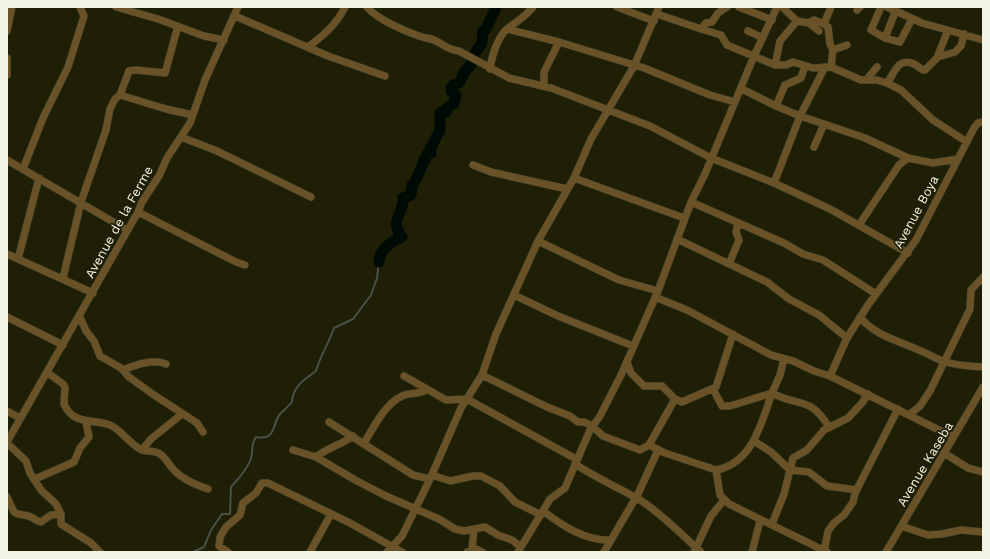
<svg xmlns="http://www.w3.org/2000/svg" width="990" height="559" font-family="'Work Sans',sans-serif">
<rect width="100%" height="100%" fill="#1f1f06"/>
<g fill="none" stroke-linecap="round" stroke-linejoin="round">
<!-- stream -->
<path stroke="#485048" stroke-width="2" d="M193 552 204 547 211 530 222 514H230L231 487C238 479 246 471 250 461 254 453 250 445 256 437 277 441 272 423 280 414 284 410 288 407 292 402 293 386 304 380 316 371 320 356 329 343 334 328L353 319 371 295 377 278 379 262"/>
<!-- river -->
<path stroke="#000a05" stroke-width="11" d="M379 262C379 250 392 241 402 237 388 219 405 213 403 198L411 195 412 185C417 182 423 160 428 153H431L430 149 440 130V113L443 111 446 112 448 107 454 104 456 96 451 91 453 90 451 88 453 85 459 83 465 71 471 65 475 53 482 43 483 31 486 29 496 7"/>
<defs>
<path id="minor" d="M116 7 158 19 204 36 224 40
M367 7C377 19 404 31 419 36 424 38 429 38 434 40 445 45 445 49 459 51L509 78 551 88 650 126 711 158 774 183 830 209 908 253
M617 7 654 21
M739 7 772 20
M782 7 797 21 809 23
M831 7 824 24 828 27 830 44 833 50
M881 7 871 30 885 38
M887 7 922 23 983 40
M894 7V15L885 38 900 42 912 19
M857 10 860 7
M657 14 701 29 706 23 712 22 718 13 727 7
M235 16 328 56 385 76
M507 29 559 42 644 68 710 95 735 102
M701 29 721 35 727 45 775 65H786L793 62 813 68 831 67 861 80H877L887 83C895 72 898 57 914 64 919 66 920 70 925 70L938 57 955 52 961 46 964 34
M7 31 12 7
M748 31 763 38
M819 31 809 23 814 20 824 24
M308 47C324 35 336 25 345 7
M7 58V75
M937 58 948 30
M775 65 780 41 797 21
M805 66 801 78 785 85 776 106 800 116 825 67
M831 67 833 50 847 45
M490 69C492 55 498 34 511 26 519 20 526 16 533 7
M866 80 877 67
M887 83 901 90 933 120 967 142
M544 86V72L559 42
M742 89 776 106
M120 95 129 71 136 70 165 73 178 26
M181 137 217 151 311 197
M814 147 824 124 865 138 908 158 933 163 958 159
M7 160 127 230
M473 165 491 172 567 189
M23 169 43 118 68 67 84 16 80 7
M574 178 684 218
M774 183 800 116 824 124
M691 202 784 243 803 254 823 260 876 294
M138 212 236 262 245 265
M859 225 899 165 908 158
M677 239 767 282 789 299 819 315 847 338
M538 241 619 280 658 291
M7 254 93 293
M18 259 39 178
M729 264 739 240 736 232 738 223
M63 278 81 202 106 130 110 109 115 99 120 95 166 109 193 115
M514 295 558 316 633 346
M655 297 687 310 771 355 793 361 814 371 830 376 953 437
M7 317 63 345
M80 317 86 331 94 341 100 356 121 368 129 377 154 395 197 423 203 432
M860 317C875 336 900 341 921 351 929 354 938 360 946 362 959 366 970 366 983 367
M627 362 631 373 644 386H662L675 399 682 402 716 387 733 334
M123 370C135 365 154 358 166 364
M48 373 63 384 65 387 64 404C74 427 97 418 112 426 123 432 128 442 140 449 146 452 154 450 160 454 166 458 169 465 174 470 183 480 196 485 208 489
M482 375 547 407 570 416 578 422H584L592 426 603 436 640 450 649 445 675 399
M404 376 446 400 467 399 576 459
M830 376 847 338 868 305 916 240 974 128 978 123 983 122
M713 389 722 406H730L772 393 780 375 784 359
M7 411 20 418
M909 415 920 406 930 391 970 309 971 290 983 277
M329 422 413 475 430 479
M754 441 771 452 790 470 809 472 827 486 857 490
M7 442 138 212 142 202 159 176 167 158 190 123 205 80 238 7
M7 443 26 461 30 473 41 490 56 504 61 514V524L91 543 100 552
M364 443C374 427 384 405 402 396 410 392 418 395 426 390
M649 445 665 453 716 470 720 495 729 504 827 552
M142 450 151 439 182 414
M293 450 316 457 357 481 386 496 439 519 455 529 464 531 485 527 498 535 512 540 521 547
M944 453 968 468 983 472
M316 457C327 448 341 445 353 436
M575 464C595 477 616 487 637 498 659 511 682 535 701 552
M716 470C753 463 761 423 772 393 800 408 809 395 829 427
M432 475 450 481 473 476H481L500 486 515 502 541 515
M35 479 74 462 80 448 89 437 86 422
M7 497 14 512C19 516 26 514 31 517 35 519 36 521 41 522L51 515 61 514
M543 511C563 526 585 541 611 540
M772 524 784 494 793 458 807 450 824 430 848 418 862 403 868 394
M901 526 928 535 942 534 961 530 983 532
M472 549 474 530
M228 552 219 546 220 537 226 527 240 515 243 503 256 493 262 483H268L350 523 402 552
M310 552 331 514
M387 552 402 536 406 528 430 479 461 408 482 375 496 334 538 241 574 178 591 139 634 66 659 7
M467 552 476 549 482 552
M518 552 550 499 565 488 590 430 600 416 621 375 658 291 691 202 705 174 754 56 777 7
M604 552 638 494 658 450
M694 552 711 516 724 500
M752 552 760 521
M824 552 828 531 834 523 844 515 853 502 855 493 898 409
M886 552 983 387"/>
</defs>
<!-- minor casing -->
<use href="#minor" stroke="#3c3d25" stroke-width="8"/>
<!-- minor -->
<use href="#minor" stroke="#695228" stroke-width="7"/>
</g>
<g text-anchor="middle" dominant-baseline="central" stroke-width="3.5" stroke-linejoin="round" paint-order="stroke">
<!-- street labels -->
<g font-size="13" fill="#f1f3e3" stroke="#1f1f06">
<text transform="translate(916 212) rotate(-62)">Avenue Boya</text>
<text transform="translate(119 222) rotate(-61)">Avenue de la Ferme</text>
<text transform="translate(925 464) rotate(-59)">Avenue Kaseba</text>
</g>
</g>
<!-- border -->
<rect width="990" height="559" fill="none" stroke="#f1f3e3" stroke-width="16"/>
</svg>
